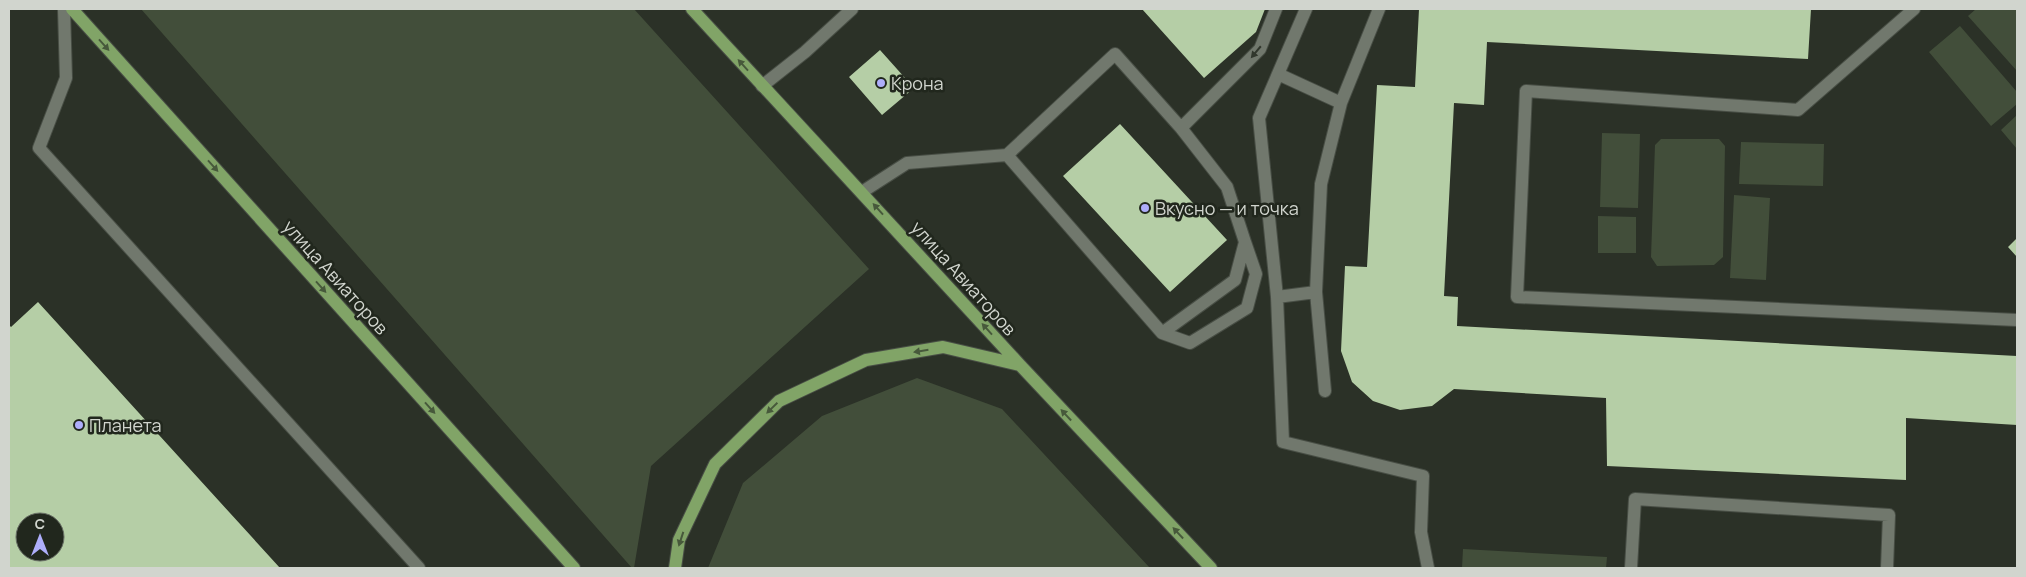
<svg xmlns="http://www.w3.org/2000/svg" width="2026" height="577" font-family="Manrope,sans-serif">
<rect width="100%" height="100%" fill="#2b3127"/>
<!-- green -->
<path fill="#424e3a" d="M141 9H634L869 269 651 466 634 568H632Z
M1976 9H2017V71L1968 16Z
M1960 26 2017 92V104L1991 126 1929 52Z
M2017 115V149L2001 130Z
M1602 133 1640 134 1638 208 1600 207Z
M1661 139H1719L1725 146 1723 257 1714 265 1657 266 1651 257 1655 145Z
M1741 142 1824 144 1823 186 1739 184Z
M1734 195 1770 198 1766 280 1730 278Z
M1598 216 1636 217V253H1598Z
M917 378 1002 409 1150 568H708L743 483 822 416Z
M1463 549 1607 557 1606 568H1462Z"/>
<!-- building -->
<path fill="#b5cea6" fill-rule="evenodd" d="M1142 9H1265L1256 32 1204 78Z
M1419 9H1811L1808 59 1487 42 1484 105 1454 103 1444 296 1458 297 1457 326 2017 356V425L1906 418V480L1607 466 1606 398 1454 389 1432 406 1400 410 1373 401 1352 382 1341 351 1345 266 1367 267 1377 85 1415 87Z
M880 50 914 88 882 115 849 77Z
M1120 124 1227 240 1170 292 1063 176Z
M2017 238V257L2008 247Z
M38 302 280 568H9V325L11 327ZM25 522H55V552H25Z"/>
<g fill="none" stroke-linecap="round" stroke-linejoin="round">
<defs>
<path id="minor" d="M64 9 66 78 39 148 419 568
M1306 9 1259 118 1277 297 1283 442 1423 476 1421 532 1428 568
M1914 9 1798 110 1526 91 1517 297 2017 320
M1278 74 1341 103
M762 86 805 52 852 9
M1181 128 1260 49 1276 9
M862 192 907 163 1007 155 1162 333 1235 280 1245 242 1227 187 1181 128 1115 54 1007 155
M1277 297 1316 292
M1162 333 1190 343 1247 308 1256 274 1245 242
M1325 391 1316 292 1321 184 1341 103 1379 9
M1631 568 1635 499 1889 515 1887 568"/>
<path id="major" d="M72 9 574 568
M692 9 1020 365 1211 568
M675 568 679 540 715 464 779 401 866 360 943 347 1020 365"/>
</defs>
<!-- minor casing -->
<use href="#minor" stroke="#484e45" stroke-width="14"/>
<!-- major casing -->
<use href="#major" stroke="#484e45" stroke-width="14"/>
<!-- minor -->
<use href="#minor" stroke="#71786d" stroke-width="12"/>
<!-- major -->
<use href="#major" stroke="#81a467" stroke-width="12"/>
</g>
<!-- one-way arrows -->
<defs><path id="oneway-solid" d="M-6-.8H1V-3.2L6.5 0L1 3.2V.8H-6Z" transform="scale(1.25)"/></defs>
<g fill="#47593b">
<use href="#oneway-solid" transform="translate(104 45) rotate(48)"/>
<use href="#oneway-solid" transform="translate(743 65) rotate(-132)"/>
<use href="#oneway-solid" transform="translate(213 166) rotate(48)"/>
<use href="#oneway-solid" transform="translate(878 209) rotate(-132)"/>
<use href="#oneway-solid" transform="translate(321 287) rotate(48)"/>
<use href="#oneway-solid" transform="translate(987 329) rotate(-132)"/>
<use href="#oneway-solid" transform="translate(921 351) rotate(171)"/>
<use href="#oneway-solid" transform="translate(430 408) rotate(48)"/>
<use href="#oneway-solid" transform="translate(772 408) rotate(136)"/>
<use href="#oneway-solid" transform="translate(1066 415) rotate(-133)"/>
<use href="#oneway-solid" transform="translate(1178 533) rotate(-133)"/>
<use href="#oneway-solid" transform="translate(681 539) rotate(108)"/>
</g>
<use fill="#31372d" href="#oneway-solid" transform="translate(1256 52) rotate(130)"/>
<!-- markers -->
<g fill="#aeaefa" stroke="#21271d" stroke-width="2">
<circle cx="881" cy="83" r="5"/>
<circle cx="1145" cy="208" r="5"/>
<circle cx="79" cy="425" r="5"/>
</g>
<g text-anchor="middle" dominant-baseline="central" stroke-width="5" stroke-linejoin="round" paint-order="stroke">
<!-- poi labels -->
<g font-size="18" fill="#d1d5ce" stroke="#21271d" text-anchor="start">
<text x="891" y="83">Крона</text>
<text x="1155" y="208">Вкусно — и точка</text>
<text x="89" y="425">Планета</text>
</g>
<!-- street labels -->
<g font-size="18" fill="#d1d5ce" stroke="#21271d">
<text transform="translate(336 277) rotate(48)">улица Авиаторов</text>
<text transform="translate(964 278) rotate(48)">улица Авиаторов</text>
</g>
</g>
<!-- border -->
<rect width="2026" height="577" fill="none" stroke="#d1d5ce" stroke-width="20"/>
<!-- north arrow -->
<g transform="translate(40 537)"><circle r="24" fill="#21271d" stroke="#676d64"/>
<path d="M0-4L9 19L0 12L-9 19Z" fill="#aeaefa"/>
<text y="-8" font-size="14" font-weight="bold" text-anchor="middle" fill="#d1d5ce">С</text>
</g>
</svg>
